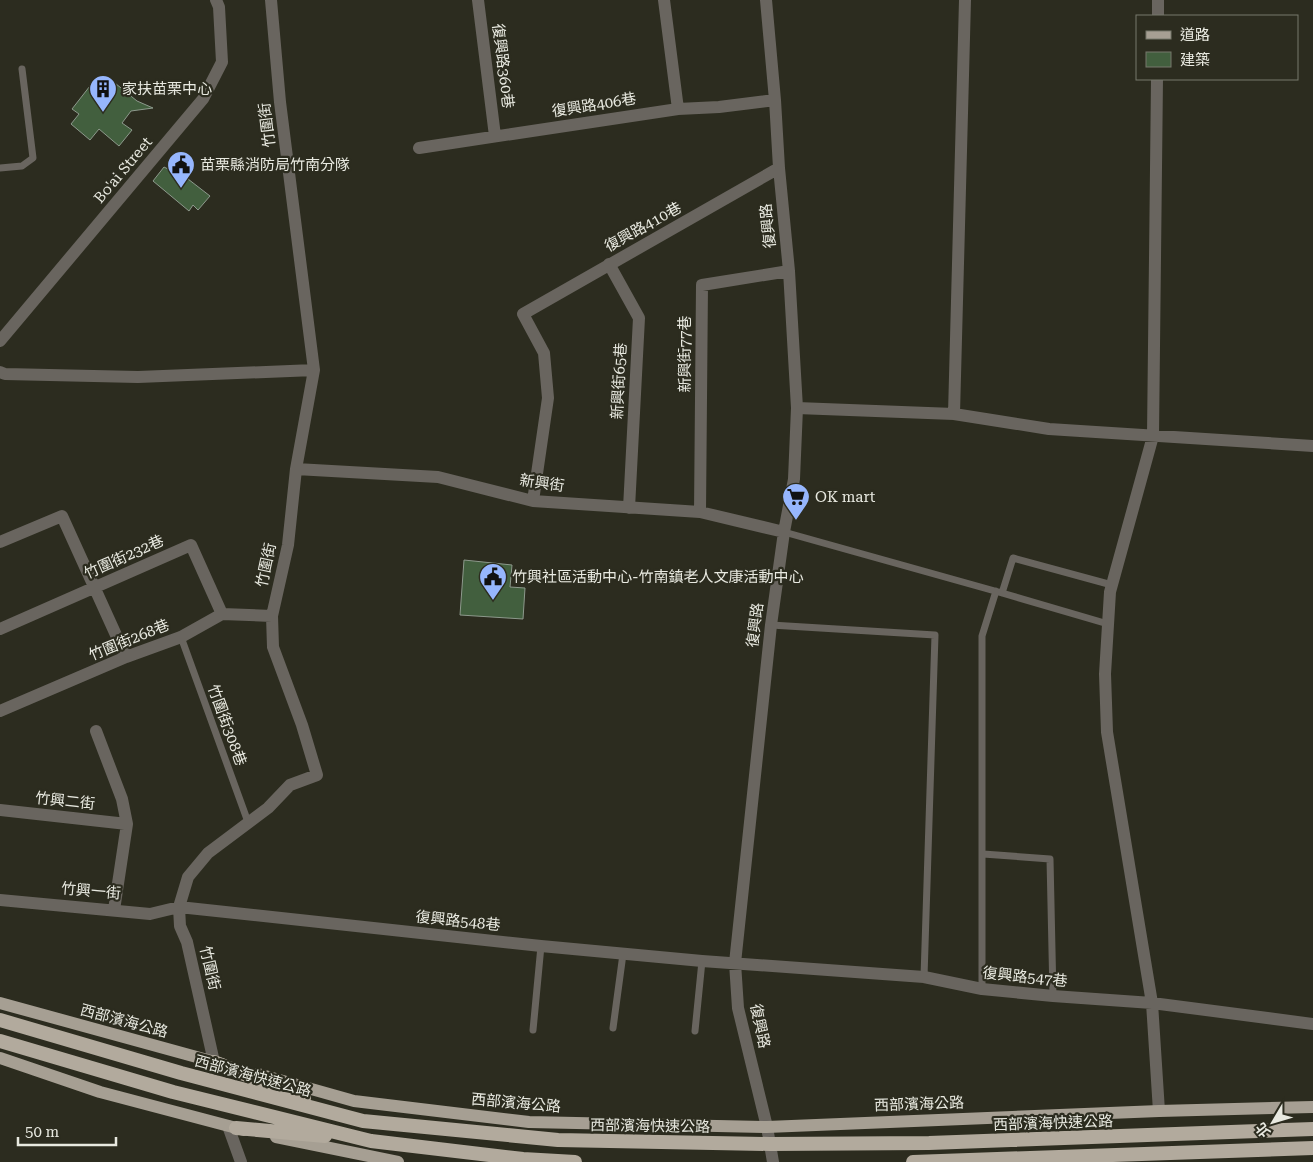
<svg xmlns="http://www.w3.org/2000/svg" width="1313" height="1162" font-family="'Roboto Serif','Noto Sans TC',serif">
<rect width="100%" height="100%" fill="#2c2c1f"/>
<!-- building -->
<path fill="#425f3e" stroke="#8d998c" d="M97 77 106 85 110 79 137 101 153 108 131 111 122 123 132 130 119 146 99 129 90 140 71 124 79 114 72 109Z
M164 167 188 179 210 196 198 210 193 205 189 211 153 181Z
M464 560 512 565 510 587 525 588 523 619 460 615Z"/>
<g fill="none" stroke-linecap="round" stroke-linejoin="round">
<!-- service -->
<path stroke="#69655f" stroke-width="7" d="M0 168 22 166 33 158 22 69
M784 532 1002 593 1108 624
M1002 593 1013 558 1112 585
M771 625 935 635 924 977
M181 637 248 822
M983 854 1050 859 1053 996
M982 989V636L996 591
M613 1028 623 954
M533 1030 541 946
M695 1031 702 961"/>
<!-- minor -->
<path stroke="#69655f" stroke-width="12" d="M478 0 495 136
M664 0 678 109
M766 0 775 100 779 168 789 271 797 408 794 479 784 532 771 625 735 963 738 1008 767 1127 773 1162
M1158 16V0
M1157 79 1153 436 1110 592 1105 674 1107 732 1152 1003 1159 1111
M419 148 678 109 719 107 775 100
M609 264 639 318 629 508
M0 372 5 374 138 377 314 370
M797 408 954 414 1049 429 1313 446
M954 414 965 0
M296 469 438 477 533 501 700 512 784 532
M533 501 548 398 544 353 523 314 779 168
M700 512 702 285 789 271
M0 542 62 516 126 657
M0 629 191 545 222 614
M0 711 126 657 181 637 222 614 272 616
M96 731 122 799 127 824 114 910
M0 810 127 824
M0 900 150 914 179 907 541 946 702 961 924 977 982 989 1053 996 1152 1003 1313 1024
M214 1062 187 942 180 926 179 907 188 877 208 853 268 808 290 785 317 775 302 725 273 647 272 616 288 545 296 469 314 370 280 102 271 0
M228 1126 241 1162"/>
<!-- tertiary -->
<path stroke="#69655f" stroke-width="12" d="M0 341 203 99 222 62 219 7 216 0"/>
<!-- primary -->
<path stroke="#a69f93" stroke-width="12" d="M0 1003 222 1064
M0 1058 100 1092 244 1130
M258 1074 354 1101 529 1122 767 1127 1159 1111 1313 1107
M276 1137 398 1162"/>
<!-- trunk -->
<path stroke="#b2aa9d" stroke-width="14" d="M0 1020 181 1073 363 1121 558 1140 770 1144 929 1143 1313 1129
M0 1041 173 1092 371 1141 523 1159 575 1162
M214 1062 304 1098
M236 1128 325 1136
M913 1162 1313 1148"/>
</g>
<!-- icons -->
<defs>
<symbol id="building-pin" viewBox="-11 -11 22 30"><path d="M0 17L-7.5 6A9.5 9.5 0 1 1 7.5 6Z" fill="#96b6fd" stroke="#2c2c1f"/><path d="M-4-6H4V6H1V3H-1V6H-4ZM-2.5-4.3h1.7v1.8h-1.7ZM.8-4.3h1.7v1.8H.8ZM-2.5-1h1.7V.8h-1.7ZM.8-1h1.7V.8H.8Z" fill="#111"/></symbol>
<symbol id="civic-pin" viewBox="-11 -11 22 30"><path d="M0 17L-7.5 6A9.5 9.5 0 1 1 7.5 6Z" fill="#96b6fd" stroke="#2c2c1f"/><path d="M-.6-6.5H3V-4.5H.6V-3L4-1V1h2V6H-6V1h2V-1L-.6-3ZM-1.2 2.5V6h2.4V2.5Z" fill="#111"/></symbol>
<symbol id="supermarket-pin" viewBox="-11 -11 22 30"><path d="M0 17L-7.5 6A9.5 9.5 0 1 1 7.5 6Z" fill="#96b6fd" stroke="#2c2c1f"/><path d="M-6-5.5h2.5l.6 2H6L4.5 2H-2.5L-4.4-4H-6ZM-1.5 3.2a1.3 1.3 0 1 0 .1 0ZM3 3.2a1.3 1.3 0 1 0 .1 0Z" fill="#111"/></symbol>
</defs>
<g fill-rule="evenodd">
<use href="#building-pin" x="87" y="73" width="32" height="43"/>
<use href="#civic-pin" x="165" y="149" width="32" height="43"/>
<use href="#supermarket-pin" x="780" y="481" width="32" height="43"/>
<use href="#civic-pin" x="477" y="561" width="32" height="43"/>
</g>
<g text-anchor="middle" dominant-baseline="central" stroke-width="4.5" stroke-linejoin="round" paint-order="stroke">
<!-- street labels -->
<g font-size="15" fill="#e8e9e0" stroke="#2c2c1f">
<text transform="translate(503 66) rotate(83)">復興路360巷</text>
<text transform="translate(594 105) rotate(-9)">復興路406巷</text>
<text transform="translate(267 125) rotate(-97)">竹圍街</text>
<text transform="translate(123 170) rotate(-50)">Bo'ai Street</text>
<text transform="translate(768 226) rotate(-96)">復興路</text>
<text transform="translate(643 227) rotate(-29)">復興路410巷</text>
<text transform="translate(685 354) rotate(-90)">新興街77巷</text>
<text transform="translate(619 381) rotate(-87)">新興街65巷</text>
<text transform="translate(542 483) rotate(8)">新興街</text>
<text transform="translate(124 557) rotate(-24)">竹圍街232巷</text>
<text transform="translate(266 565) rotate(-78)">竹圍街</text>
<text transform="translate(755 625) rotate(-83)">復興路</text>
<text transform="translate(129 640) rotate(-22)">竹圍街268巷</text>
<text transform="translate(227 725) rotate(70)">竹圍街308巷</text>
<text transform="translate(65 801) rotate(6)">竹興二街</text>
<text transform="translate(91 891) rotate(5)">竹興一街</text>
<text transform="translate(458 921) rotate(6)">復興路548巷</text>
<text transform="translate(210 968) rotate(77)">竹圍街</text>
<text transform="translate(1025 977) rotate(6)">復興路547巷</text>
<text transform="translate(124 1021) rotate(15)">西部濱海公路</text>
<text transform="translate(760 1026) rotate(78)">復興路</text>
<text transform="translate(253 1076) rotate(15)">西部濱海快速公路</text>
<text transform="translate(516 1103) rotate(5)">西部濱海公路</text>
<text transform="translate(919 1104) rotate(-2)">西部濱海公路</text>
<text transform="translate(1053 1123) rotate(-2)">西部濱海快速公路</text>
<text transform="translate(650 1126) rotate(1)">西部濱海快速公路</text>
</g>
<!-- poi labels -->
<g font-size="15" fill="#e8e9e0" stroke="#2c2c1f" text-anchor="start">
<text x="122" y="89">家扶苗栗中心</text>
<text x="200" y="165">苗栗縣消防局竹南分隊</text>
<text x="815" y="497">OK mart</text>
<text x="512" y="577">竹興社區活動中心-竹南鎮老人文康活動中心</text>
</g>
</g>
<!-- legend -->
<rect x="1136" y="15" width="162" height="65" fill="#2c2c1f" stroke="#77786c"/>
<rect x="1146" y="31" width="25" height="8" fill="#a69f93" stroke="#77786c"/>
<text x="1180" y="40" font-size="15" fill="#e8e9e0">道路</text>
<rect x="1146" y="52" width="25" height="15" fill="#425f3e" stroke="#77786c"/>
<text x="1180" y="65" font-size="15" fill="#e8e9e0">建築</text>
<!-- north arrow -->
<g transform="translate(1273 1122) rotate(232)" stroke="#2c2c1f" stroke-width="4" paint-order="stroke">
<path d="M0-4L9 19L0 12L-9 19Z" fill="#e8e9e0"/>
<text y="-8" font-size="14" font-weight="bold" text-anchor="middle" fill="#e8e9e0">北</text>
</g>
<!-- scale -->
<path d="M18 1137v8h98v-8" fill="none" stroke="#e8e9e0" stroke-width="2.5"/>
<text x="25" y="1137" font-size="15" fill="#e8e9e0" stroke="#2c2c1f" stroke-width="4" paint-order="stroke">50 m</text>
</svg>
